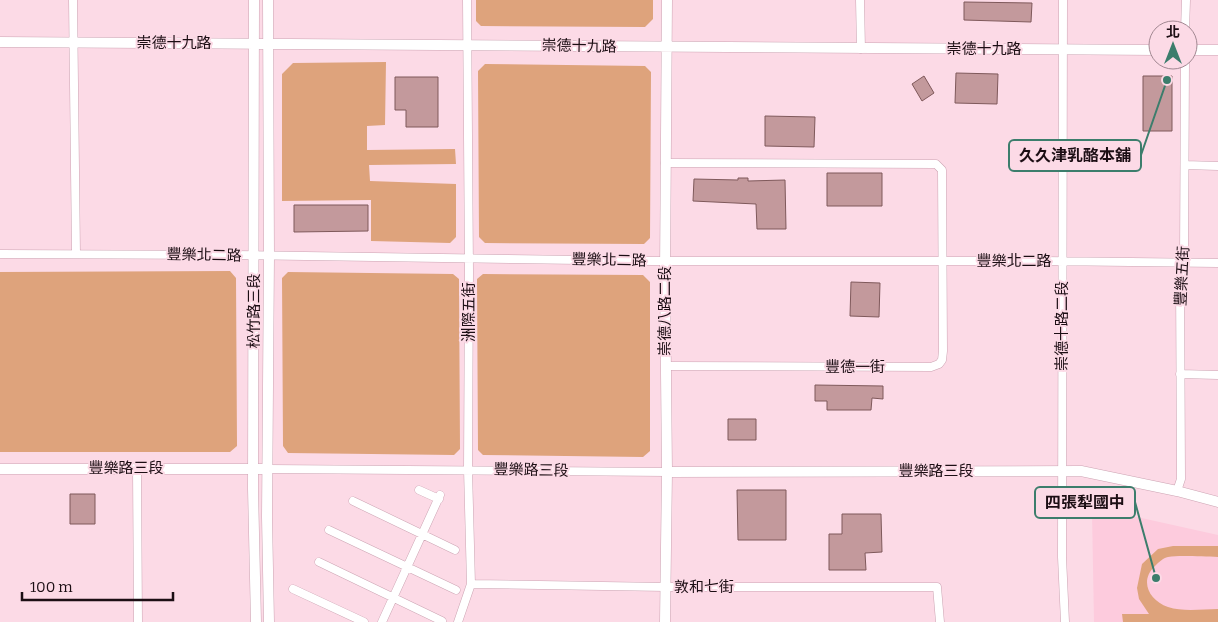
<svg xmlns="http://www.w3.org/2000/svg" width="1218" height="622" font-family="Bitter,'Noto Sans TC',serif">
<rect width="100%" height="100%" fill="#fcdae6"/>
<!-- built -->
<path fill="#fdcbdd" d="M1101 509 1218 535V622H1094L1092 512Z"/>
<!-- green -->
<path fill="#dea37c" d="M476 0H653V19L645 27 481 26 476 21Z
M386 62 385 125 367 126V150L455 149 456 164 369 165 370 181 456 184V237L450 243 371 241V200L282 201V74L293 63Z
M485 64 645 66 651 72 650 238 644 244 485 243 479 237 478 71Z
M230 271 236 278 237 446 230 452H0V272Z
M288 272 453 274 459 279 460 449 454 455 288 453 283 446 282 278Z
M483 274 643 275 650 282V451L643 457 483 455 478 450 477 279Z
M1173 546H1218V557C1204 557 1181 555 1168 557 1163 558 1159 562 1155 566 1139 581 1149 600 1168 607 1183 612 1203 609 1218 609V622H1123L1122 614H1149L1139 599 1137 588 1142 564 1158 549Z"/>
<!-- building -->
<path fill="#c3999c" stroke="#7f595b" d="M964 2 1032 3 1031 22 964 20Z
M956 73 998 74 997 104 955 103Z
M924 76 934 93 922 101 912 84Z
M1143 76H1172V131H1143Z
M395 77H438V127H406V110H395Z
M765 116 815 117 814 147 765 146Z
M827 173H882V206H827Z
M738 178H748V181L785 180 786 229H757L756 204 693 201 694 179 738 180Z
M294 205H368V231L294 232Z
M851 282 880 283 879 317 850 316Z
M815 385 883 386V399L872 398 871 410H827V401H815Z
M728 419H756V440H728Z
M737 490H786V540H738Z
M70 494H95V524H70Z
M842 514H881L882 552 865 553 866 570H829V534H842Z"/>
<g fill="none" stroke-linecap="round" stroke-linejoin="round">
<defs>
<path id="minor" d="M73 0 76 254
M860 0 861 49
M1063 0 1062 557 1065 622
M1185 30 1186 0
M665 163 936 164 942 170 943 351 942 360 939 364 931 367 666 366
M1185 165 1218 166
M0 254 234 255 652 261H1043L1218 263
M1180 374 1218 375
M137 468 138 622
M268 469 667 472
M419 490 439 499
M1177 491 1181 479 1180 276 1184 262 1185 60
M353 501 455 550
M329 530 456 590
M319 562 442 621
M471 584 666 587H937L940 622
M293 589 364 622
M382 622 440 495
M458 622 471 584 468 469 469 272 467 0"/>
<path id="tertiary" d="M254 0 253 489 256 622
M268 0 269 256 267 517 269 622
M0 42 1158 50
M1188 50H1218
M0 469H268
M667 472 1081 471 1177 491 1218 502
M665 622 667 472 665 274 667 0"/>
</defs>
<!-- minor casing -->
<use href="#minor" stroke="#cca4b3" stroke-width="9"/>
<!-- tertiary casing -->
<use href="#tertiary" stroke="#cca4b3" stroke-width="11"/>
<!-- minor -->
<use href="#minor" stroke="#fff" stroke-width="8"/>
<!-- tertiary -->
<use href="#tertiary" stroke="#fff" stroke-width="10"/>
</g>
<g text-anchor="middle" dominant-baseline="central" stroke-width="4" stroke-linejoin="round" paint-order="stroke">
<!-- street labels -->
<g font-size="15" fill="#1c0e14" stroke="#fcdae6">
<text x="174" y="43">崇德十九路</text>
<text transform="translate(579 46) rotate(1)">崇德十九路</text>
<text x="984" y="49">崇德十九路</text>
<text transform="translate(204 255) rotate(1)">豐樂北二路</text>
<text transform="translate(609 260) rotate(1)">豐樂北二路</text>
<text x="1014" y="261">豐樂北二路</text>
<text transform="translate(1182 276) rotate(-87)">豐樂五街</text>
<text transform="translate(254 311) rotate(-90)">松竹路三段</text>
<text transform="translate(665 311) rotate(-90)">崇德八路二段</text>
<text transform="translate(469 312) rotate(-90)">洲際五街</text>
<text transform="translate(1062 326) rotate(-90)">崇德十路二段</text>
<text x="855" y="367">豐德一街</text>
<text x="126" y="468">豐樂路三段</text>
<text transform="translate(531 470) rotate(1)">豐樂路三段</text>
<text x="936" y="471">豐樂路三段</text>
<text x="704" y="587">敦和七街</text>
</g>
</g>
<!-- callouts -->
<path fill="none" stroke="#3c7d6c" stroke-width="2" d="M1167 80L1141 155M1156 578L1135 502"/>
<g fill="#3c7d6c" stroke="#fcdae6" stroke-width="2">
<circle cx="1167" cy="80" r="5"/>
<circle cx="1156" cy="578" r="5"/>
</g>
<g fill="#fcdae6" stroke="#3c7d6c" stroke-width="2">
<rect x="1009" y="140" width="132" height="31" rx="5"/>
<rect x="1035" y="487" width="100" height="31" rx="5"/>
</g>
<g font-size="16" text-anchor="middle" font-weight="bold" fill="#1c0e14">
<text x="1075" y="161">久久津乳酪本舖</text>
<text x="1085" y="508">四張犁國中</text>
</g>
<!-- north arrow -->
<g transform="translate(1173 45)"><circle r="24" fill="#fcdae6" stroke="#a28892"/>
<path d="M0-4L9 19L0 12L-9 19Z" fill="#3c7d6c"/>
<text y="-8" font-size="14" font-weight="bold" text-anchor="middle" fill="#1c0e14">北</text>
</g>
<!-- scale -->
<path d="M22 592v8h151v-8" fill="none" stroke="#1c0e14" stroke-width="2.5"/>
<text x="30" y="592" font-size="15" fill="#1c0e14" stroke="#fcdae6" stroke-width="4" paint-order="stroke">100 m</text>
</svg>
